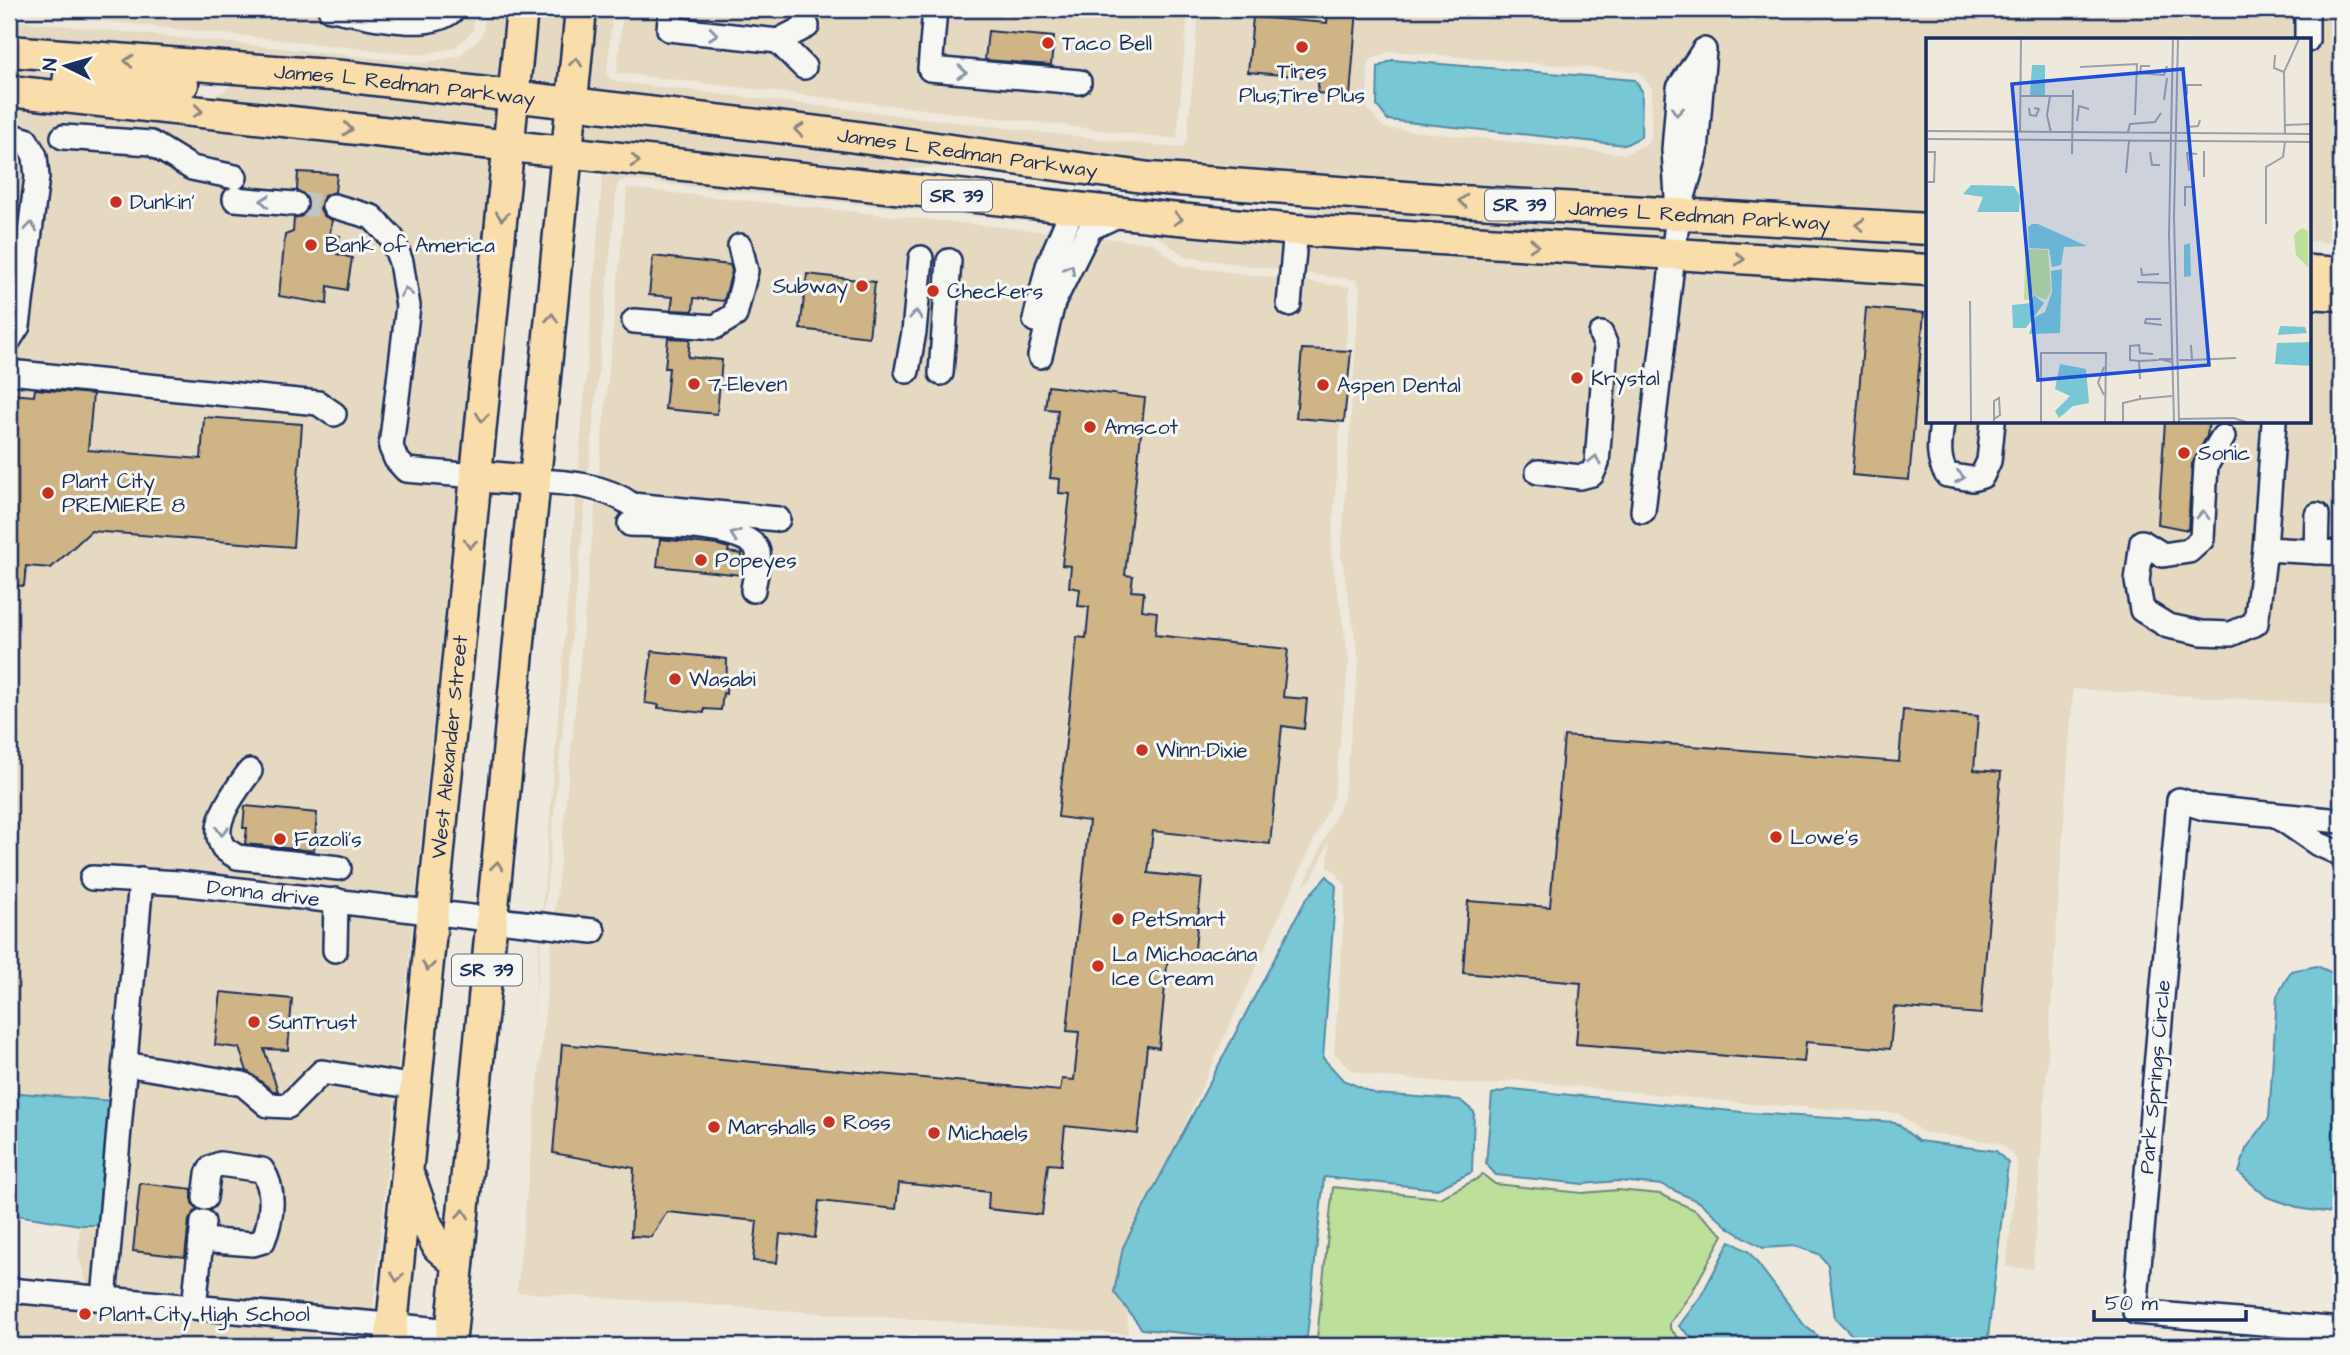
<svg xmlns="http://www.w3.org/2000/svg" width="2350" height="1355" font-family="'Architects Daughter',sans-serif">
<rect width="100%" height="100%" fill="#eee9dc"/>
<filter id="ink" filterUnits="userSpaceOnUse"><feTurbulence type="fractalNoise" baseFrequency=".0143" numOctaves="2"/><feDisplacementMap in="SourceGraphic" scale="14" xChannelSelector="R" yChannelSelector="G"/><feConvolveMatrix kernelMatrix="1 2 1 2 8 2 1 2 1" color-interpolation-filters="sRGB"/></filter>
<g filter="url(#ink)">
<!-- built -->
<path fill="#e5d9c2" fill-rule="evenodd" d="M9 9H475L473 31 454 48 421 55 9 11Z
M486 9H510L504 85 9 40V20L423 63 459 56 480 38 483 32Z
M534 9H568L561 92 527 88Z
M593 9H613L607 72 609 78 617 82 1176 148 1183 147 1187 140 1199 9H2341V243L2310 241V40H1928V219L1224 173 585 95ZM1392 51 1639 72 1652 88 1651 137 1649 143 1624 154 1384 128 1367 108 1368 64 1372 59Z
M623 9H1188L1177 139 617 73Z
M9 61 58 65 56 86 9 81Z
M237 80 501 106 498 136 126 93 214 95 222 93Z
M9 102 491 156 373 1310 89 1292 78 1254 80 1225H102L111 1102 9 1092Z
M583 116 1043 176 934 167 908 170 885 177 580 145Z
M603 169 878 198 880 202 888 199 1928 280V422H2310V303L2341 305V705L2073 689 2033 1269 2006 1267 2018 1164 2015 1157 2000 1143 1922 1132 1902 1116 1896 1113 1753 1104 1513 1080 1488 1086 1376 1076 1351 1070 1334 1053 1346 887 1335 871 1328 868 1329 842 1313 877 1303 887 1344 797 1359 660 1341 554 1360 287 1356 280 1186 257 1154 234 625 180 619 182 617 187 532 1034Z
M627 188 1153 243 1182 266 1350 287 1331 554 1349 659 1334 796 1126 1254 1128 1334 517 1292Z
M1363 203 1928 239V259L1278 215Z
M9 1301 315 1327 313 1346H9Z"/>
<!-- green -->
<path fill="#bcdf99" stroke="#6c877c" stroke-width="2" d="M1482 1174 1495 1184 1582 1193 1618 1190 1660 1194 1695 1210 1723 1235 1692 1292 1670 1323V1329L1678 1337 1662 1346H1304L1313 1344 1317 1338 1333 1187 1440 1198 1477 1179Z"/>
<!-- water -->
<path fill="#78c7d5" stroke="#538aa5" stroke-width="2" d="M1392 60 1635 80 1642 91 1641 137 1625 145 1388 120 1377 106 1378 67Z
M1327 876 1336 886 1323 1058 1343 1080 1376 1094 1460 1100 1474 1112 1472 1172 1437 1189 1324 1177 1307 1337 1285 1343 1142 1329 1114 1292 1123 1247 1306 899Z
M2317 966 2341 977V1214L2303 1209 2267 1197 2239 1173 2246 1149 2269 1118 2277 996 2291 971Z
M1512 1089 1752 1113 1895 1122 1918 1141 1996 1151 2008 1163 1987 1346H1880L1852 1335 1835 1318 1828 1265 1819 1254 1795 1246 1763 1248 1729 1228 1701 1203 1663 1185 1618 1181 1583 1184 1496 1175 1486 1164 1492 1094Z
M9 1092 111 1101 103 1225H80L9 1214Z
M1730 1241 1749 1252 1805 1326 1831 1346H1727L1698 1343 1679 1326 1701 1296Z"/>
<!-- building -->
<path fill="#cfb485" stroke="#1b2f5e" stroke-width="2" d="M1328 9H1357L1350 96 1317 93 1319 78 1248 72 1253 17 1327 23Z
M988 31 1054 37 1051 65 985 60Z
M298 172 337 174 335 192 324 196 320 209 324 216 332 220 330 234 340 236 337 254 352 258 347 290 328 286 327 304 279 296 285 235 293 232 294 218 302 216 309 206 307 197 297 190Z
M653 256 730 265 732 271 724 301 694 298 693 311 671 310 673 297 649 295Z
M807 274 875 282 869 337 800 329Z
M1866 308 1924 313 1909 480 1852 475Z
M668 338 690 339 688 357 722 360 717 414 665 409 669 368H665Z
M1302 349 1351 351 1344 422 1296 418Z
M1048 386 1145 398 1125 575 1133 576 1131 591 1144 592 1142 610 1157 612 1155 635 1288 649 1283 697 1307 699 1304 729 1282 726 1270 844 1153 831 1148 873 1202 879 1194 958 1168 955 1159 1048 1147 1046 1138 1134 1065 1126 1061 1165 1048 1164 1042 1215 988 1209 989 1192 899 1183 896 1209 819 1201 815 1238 780 1234 777 1263 753 1261 757 1221 667 1212 651 1237 631 1236 634 1168 553 1153 562 1044 1060 1091 1062 1079 1074 1080 1079 1032 1067 1031 1089 821 1058 817 1077 637 1086 638 1089 607 1078 606 1080 589 1069 587 1071 566 1062 565 1070 494 1059 493 1060 479 1050 478 1058 410 1045 409Z
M35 389 93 394 88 450 201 459 204 417 302 424 293 547 91 531 51 568 26 566 24 586 9 585V394L34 396Z
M2165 422H2209L2207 436 2192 464 2188 530 2158 524Z
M660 539 718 545 729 548 728 552 742 554 741 575 657 566Z
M652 651 727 659 726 694 723 693 721 710 704 709V713L658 708 659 705 645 703Z
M1903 710 1978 716 1974 770 2001 772 1981 1014 1894 1007 1890 1049 1806 1042 1804 1062 1576 1044 1581 983 1463 973 1468 901 1550 907 1564 736 1899 762Z
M245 806 317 813 314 851 245 844 247 828H243Z
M221 992 292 999 288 1050 264 1049 278 1091H273L247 1071 239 1048 215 1045Z
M140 1183 192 1189V1203L197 1209 189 1220 185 1257 133 1251Z"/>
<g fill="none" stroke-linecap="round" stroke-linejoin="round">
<!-- minor-tunnel -->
<path stroke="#c4c4c3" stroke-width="23" stroke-dasharray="23 11" stroke-linecap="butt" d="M295 204 334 206"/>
<defs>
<g id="minor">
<path d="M330 9C362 14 429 34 454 9"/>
<path d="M671 9 669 29 778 41 807 26"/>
<path d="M935 9 930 69 1079 82"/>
<path d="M2307 40V9"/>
<path d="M778 41 804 67"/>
<path d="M9 135 26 140 35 156 37 177 18 326 9 340"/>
<path d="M63 137 151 143 192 168 235 177"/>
<path d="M1677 197 1674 150 1679 88 1702 53"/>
<path d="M235 199 295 204"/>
<path d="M334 206 372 217 392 238 401 262 408 306 391 447 396 459 406 470 476 476"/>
<path d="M1289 304 1296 230"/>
<path d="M1035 320 1048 266 1073 208"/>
<path d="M634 321 715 327 735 315 746 271 740 246"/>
<path d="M1040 356 1053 303 1090 228 1122 213"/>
<path d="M907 371 914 332 921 258"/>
<path d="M9 372 318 403 334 414"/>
<path d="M941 373 949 261"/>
<path d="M1942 422C1940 441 1936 458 1947 475L1972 479 1982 476 1989 461 1993 422"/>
<path d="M2274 422 2265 549 2341 553"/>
<path d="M2223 437 2206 465 2202 539 2189 551 2163 555 2142 542 2137 581 2142 610 2168 626 2202 633 2231 634 2256 623 2265 549"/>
<path d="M1538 472 1580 477 1592 474 1597 463 1606 346 1601 334"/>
<path d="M535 481C567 482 605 485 632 505L778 519"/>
<path d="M1643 511 1678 214 1696 152 1704 50"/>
<path d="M630 524C654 525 752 524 758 552 760 563 754 579 753 590"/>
<path d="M2316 552 2317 515"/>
<path d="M250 771C237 789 208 824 223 847 226 851 233 854 237 857L339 868"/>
<path d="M2276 815 2318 844 2341 854"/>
<path d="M2341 821 2204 808 2179 800 2135 1312 2341 1330"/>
<path id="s1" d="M92 878 179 883 593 931"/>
<path d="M335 950 336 900"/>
<path d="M125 1064 243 1084 268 1105 288 1106 322 1072 416 1087"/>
<path d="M201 1240 253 1244 263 1241C272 1219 276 1190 262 1170L220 1164 212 1167 208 1174 205 1198"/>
<path d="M9 1290 452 1331"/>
<path d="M104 1299 141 880"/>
<path d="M194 1307 203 1222"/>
</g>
<g id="major">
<path id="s2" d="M9 51 342 76 835 134 1150 178 1460 201 1928 229"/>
<path d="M9 91 1168 218 1296 230 1928 270"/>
<path d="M66 97 69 76 124 82 183 84"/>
<path d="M2310 271 2341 273"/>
<path d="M2310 293 2341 295"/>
<path d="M476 476 535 481"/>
<path d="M411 1180 426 1223 438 1247 458 1264"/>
<path id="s3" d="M390 1346 522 9"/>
<path d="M450 1346 581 9"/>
</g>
</defs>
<!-- minor casing -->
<use href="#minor" stroke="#1b2f5e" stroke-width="28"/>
<!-- major casing -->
<use href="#major" stroke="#1b2f5e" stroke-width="35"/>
<!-- minor -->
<use href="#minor" stroke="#f6f6f2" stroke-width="23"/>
<!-- major -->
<use href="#major" stroke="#f9ddab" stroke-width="30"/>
</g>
<!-- one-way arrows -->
<defs><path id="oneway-chevron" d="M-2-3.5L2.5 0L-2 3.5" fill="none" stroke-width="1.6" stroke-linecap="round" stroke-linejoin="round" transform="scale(1.75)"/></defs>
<g stroke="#8892a8">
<use href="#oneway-chevron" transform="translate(713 34) rotate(6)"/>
<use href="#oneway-chevron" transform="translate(962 72) rotate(5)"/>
<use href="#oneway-chevron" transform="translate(1677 111) rotate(95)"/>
<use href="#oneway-chevron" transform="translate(265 201) rotate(-175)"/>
<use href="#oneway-chevron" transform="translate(31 227) rotate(-84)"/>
<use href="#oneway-chevron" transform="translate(1070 269) rotate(-61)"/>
<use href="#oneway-chevron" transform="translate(406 292) rotate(-99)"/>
<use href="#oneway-chevron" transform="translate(916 315) rotate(-85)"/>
<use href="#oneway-chevron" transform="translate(1595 460) rotate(-77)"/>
<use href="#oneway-chevron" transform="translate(1960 477) rotate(10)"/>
<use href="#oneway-chevron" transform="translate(2203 515) rotate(-87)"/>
<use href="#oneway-chevron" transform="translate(735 535) rotate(-161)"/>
<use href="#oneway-chevron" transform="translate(222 831) rotate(92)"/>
</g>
<g stroke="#8a8684">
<use href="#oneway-chevron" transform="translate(129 61) rotate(-175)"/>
<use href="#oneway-chevron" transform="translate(576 62) rotate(-84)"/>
<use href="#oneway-chevron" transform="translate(198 111) rotate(7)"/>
<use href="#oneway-chevron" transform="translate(348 129) rotate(6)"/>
<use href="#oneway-chevron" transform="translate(799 130) rotate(-174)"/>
<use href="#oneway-chevron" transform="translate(635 161) rotate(6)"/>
<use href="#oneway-chevron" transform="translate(1463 201) rotate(-176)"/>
<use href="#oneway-chevron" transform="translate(502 216) rotate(96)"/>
<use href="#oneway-chevron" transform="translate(1178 219) rotate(5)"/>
<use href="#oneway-chevron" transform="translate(1860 225) rotate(-177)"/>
<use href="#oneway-chevron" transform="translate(1534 245) rotate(4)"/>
<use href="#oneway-chevron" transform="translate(1740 259) rotate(3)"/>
<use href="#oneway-chevron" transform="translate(552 318) rotate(-85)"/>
<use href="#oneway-chevron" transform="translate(482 417) rotate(96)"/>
<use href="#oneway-chevron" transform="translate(470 544) rotate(95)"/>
<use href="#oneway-chevron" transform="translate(497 866) rotate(-84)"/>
<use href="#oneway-chevron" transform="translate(428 966) rotate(96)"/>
<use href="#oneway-chevron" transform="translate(463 1214) rotate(-84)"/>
<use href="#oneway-chevron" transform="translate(397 1277) rotate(96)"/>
</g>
</g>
<!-- markers -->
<g fill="#c8321e" stroke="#f6f6f2" stroke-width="2.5">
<circle cx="1048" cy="43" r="7"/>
<circle cx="1302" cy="47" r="7"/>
<circle cx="116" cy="202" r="7"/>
<circle cx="311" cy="245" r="7"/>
<circle cx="862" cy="286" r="7"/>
<circle cx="933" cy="291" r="7"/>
<circle cx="1577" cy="378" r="7"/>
<circle cx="694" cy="384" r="7"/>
<circle cx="1323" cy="385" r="7"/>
<circle cx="1090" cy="427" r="7"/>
<circle cx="2184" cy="453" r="7"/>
<circle cx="48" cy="493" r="7"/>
<circle cx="701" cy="560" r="7"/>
<circle cx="675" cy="679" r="7"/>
<circle cx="1142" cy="750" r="7"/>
<circle cx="1776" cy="837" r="7"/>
<circle cx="280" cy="839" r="7"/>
<circle cx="1118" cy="919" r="7"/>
<circle cx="1098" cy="966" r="7"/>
<circle cx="254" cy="1022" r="7"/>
<circle cx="829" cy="1122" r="7"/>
<circle cx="714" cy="1127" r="7"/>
<circle cx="934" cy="1133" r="7"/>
<circle cx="85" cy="1314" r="7"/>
</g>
<g text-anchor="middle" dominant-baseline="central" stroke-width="6" stroke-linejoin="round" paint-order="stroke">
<!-- shield labels -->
<g fill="#f6f6f2" stroke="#5d6b8a" stroke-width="2">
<rect x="922" y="180.5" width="70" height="31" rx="5"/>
<rect x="1485" y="189.5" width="70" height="31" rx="5"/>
<rect x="452" y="954.5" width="70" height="31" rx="5"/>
</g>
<g font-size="19" font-weight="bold" fill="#1b2f5e">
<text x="957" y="196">SR 39</text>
<text x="1520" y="205">SR 39</text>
<text x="487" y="970">SR 39</text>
</g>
<!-- poi labels -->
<g font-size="21" fill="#1b2f5e" stroke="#f6f6f2" text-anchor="start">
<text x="1062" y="43">Taco Bell</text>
<text x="1302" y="71" text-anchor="middle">Tires<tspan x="1302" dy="24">Plus;Tire Plus</tspan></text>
<text x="130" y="202">Dunkin'</text>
<text x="325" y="245">Bank of America</text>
<text x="848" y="286" text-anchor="end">Subway</text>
<text x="947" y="291">Checkers</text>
<text x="1591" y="378">Krystal</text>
<text x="708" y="384">7-Eleven</text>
<text x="1337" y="385">Aspen Dental</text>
<text x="1104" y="427">Amscot</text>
<text x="2198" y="453">Sonic</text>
<text x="62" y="481">Plant City<tspan x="62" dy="24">PREMIERE 8</tspan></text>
<text x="715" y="560">Popeyes</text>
<text x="689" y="679">Wasabi</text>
<text x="1156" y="750">Winn-Dixie</text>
<text x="1790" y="837">Lowe's</text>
<text x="294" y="839">Fazoli's</text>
<text x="1132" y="919">PetSmart</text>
<text x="1112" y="954">La Michoacána<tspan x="1112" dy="24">Ice Cream</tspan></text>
<text x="268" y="1022">SunTrust</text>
<text x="843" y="1122">Ross</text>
<text x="728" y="1127">Marshalls</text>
<text x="948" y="1133">Michaels</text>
<text x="99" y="1314">Plant City High School</text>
</g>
<!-- street labels -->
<g font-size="21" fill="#1b2f5e" stroke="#f6f6f2">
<text stroke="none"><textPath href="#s2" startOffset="397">James L Redman Parkway</textPath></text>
<text stroke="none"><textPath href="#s2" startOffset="964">James L Redman Parkway</textPath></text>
<text stroke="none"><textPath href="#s2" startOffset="1699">James L Redman Parkway</textPath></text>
<text stroke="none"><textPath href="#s3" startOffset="602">West Alexander Street</textPath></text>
<text stroke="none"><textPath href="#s1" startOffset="172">Donna drive</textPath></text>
<text transform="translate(2155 1077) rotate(-85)">Park Springs Circle</text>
</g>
</g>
<!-- overview -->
<g transform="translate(1926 38)">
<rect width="385" height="385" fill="#eee9dc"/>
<path d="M100 189 102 211 122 212 125 253 120 262 106 256 105 262H98ZM376 190 382 193V229L370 217 368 197Z" fill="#bcdf99"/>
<path d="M106 27H119V57H104ZM45 147 88 148 94 158 93 174H51L57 159 37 156ZM106 186H112L161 208 138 209 135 227 126 229 123 211 103 210 102 189ZM264 205 265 238 258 239V207ZM136 231 134 295 103 296 109 279 119 274 126 254 125 233ZM108 257 118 265 100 290H87L86 267 105 265ZM354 288 379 289 381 295 352 297ZM385 304V328L349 326 351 305ZM134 326 160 331 163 365 147 368 133 380 129 373 144 358 129 351Z" fill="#78c7d5"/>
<path fill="none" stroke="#9a9faa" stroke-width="2" d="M247 1 243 197 248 384M252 1 248 178 253 384M349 17 348 30 358 34M224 28H215L214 35 238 37 241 28M154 29 211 26 209 77M261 57V47H276M94 58H148M124 58 121 77 125 95M238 62 241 40M103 70 104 77 110 78 113 71 108 70M260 72 262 89 272 88 274 82M151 83 153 68 163 71M359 87 385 86M0 93 385 96M94 93 95 1M202 94 204 86 229 84 235 75M359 96 358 34 373 1M0 101 385 104M278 113V139M0 114H9L8 144H0M224 114 226 127H234M146 116 147 52M263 133 261 115 271 116M200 135 203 103M259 168V149H269M340 186V129L357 119 359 104M215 230 216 237 233 236M211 244 243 245M44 263 45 384M235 281H220L219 285 236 287M246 321H233L246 324M253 322H266L265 307M266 322 310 320M213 323 204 322V308L213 307 214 315 227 316M214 341 213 323 233 322M178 357 172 345 178 329M214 357V361L246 358M253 381 308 380 320 384M68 384V363L73 360 74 377 68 381M115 384V315H180L179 384M197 384V365L214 361"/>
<path fill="#1d4ed8" fill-opacity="0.15" stroke="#1d4ed8" stroke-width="3.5" d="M257 31 283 327 112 342 86 46Z"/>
<rect width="385" height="385" fill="none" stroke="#1b2f5e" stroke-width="3.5"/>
</g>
<!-- margin -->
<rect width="2350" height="1355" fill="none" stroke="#f6f6f2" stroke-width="35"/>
<rect x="18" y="18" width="2315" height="1320" fill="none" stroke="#1b2f5e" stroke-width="2.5" filter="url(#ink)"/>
<!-- north arrow -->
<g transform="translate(66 66) rotate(275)" stroke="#f6f6f2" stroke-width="5" paint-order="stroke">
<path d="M0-5L12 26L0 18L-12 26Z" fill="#1b2f5e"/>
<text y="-10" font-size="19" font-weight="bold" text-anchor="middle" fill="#1b2f5e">N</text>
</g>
<!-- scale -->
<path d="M2094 1310v10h152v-10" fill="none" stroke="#1b2f5e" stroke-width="3.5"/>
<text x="2105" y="1310" font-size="21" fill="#1b2f5e" stroke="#f6f6f2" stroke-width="5" paint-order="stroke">50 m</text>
</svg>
